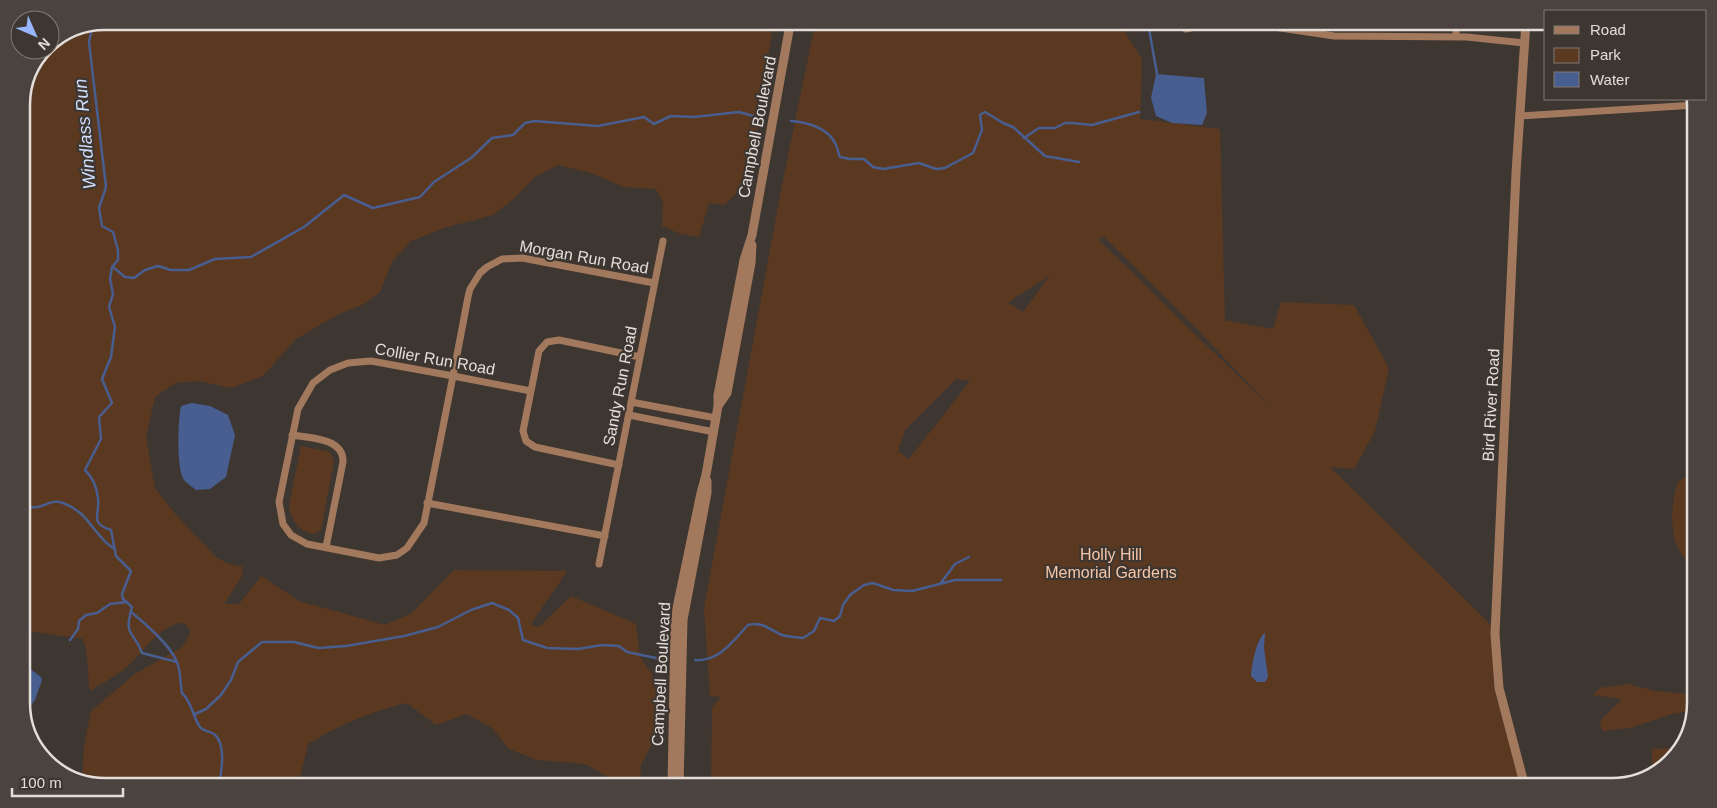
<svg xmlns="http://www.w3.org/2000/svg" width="1717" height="808" font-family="Helvetica,sans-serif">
<rect width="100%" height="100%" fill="#3e3631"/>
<!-- green -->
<path fill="#5b3921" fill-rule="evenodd" d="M1119 23 1142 59 1140 119 1220 129 1225 320 1273 329 1281 302 1354 305 1389 368 1375 431 1354 469 1330 467 1491 625 1494 689 1521 787H711L712 707 721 697 710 696 704 608 782 185 815 24ZM1103 236 1198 330 1275 412 1099 240ZM1050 275 1023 312 1009 303V302ZM956 379 970 381 909 459 898 451 905 430Z
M773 25 750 178 725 205 709 203 699 237 678 233 662 226 663 203 656 189 624 187 591 173 558 165 535 177 516 197 493 215 444 228 411 241 392 262 380 292 364 304 337 315 296 339 263 376 231 388 199 381 175 383 155 397 146 437 155 488 177 516 215 556 226 563 243 567 241 578 224 604H239L261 576 299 601 385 625 412 613 454 570 567 571 531 624 539 627 571 596 636 624 640 657 652 674 657 699V735L641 764 640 786 617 783 586 764 537 760 509 749 492 728 467 714 436 725 407 703C369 712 342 724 308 744L298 787H105L82 782 84 746 91 711 135 674 182 647 191 632 185 623C160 623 144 652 127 667 116 676 102 683 90 691 87 673 89 656 83 639L21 630V174L26 168 21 154V100L44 50H50V43L73 28Z
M301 446 330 452 334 461 321 530 314 534C299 532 291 520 289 505Z
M1692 473 1691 565C1667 545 1670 508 1678 482Z
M1627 684 1656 691 1686 694 1690 691V711L1672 714 1630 728 1602 731 1600 721 1622 699 1593 695 1600 688Z
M1685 741 1659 772 1652 764V749L1673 748Z"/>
<!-- water -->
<path fill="#495e90" d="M1156 74 1204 78 1207 113 1202 125 1172 123 1156 116 1151 98Z
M192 403 210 406 228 415 235 435 226 477 210 489 196 490C193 487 187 484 184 480 176 469 178 420 181 406Z
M1265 633 1264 648 1268 677 1265 682H1257L1251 676C1252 665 1256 639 1265 633Z
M21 662 41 677 42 680 35 700 24 715 21 709Z"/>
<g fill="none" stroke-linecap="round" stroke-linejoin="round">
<!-- stream -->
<path stroke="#495e90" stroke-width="2.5" d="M1148 23 1157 74
M92 27 89 42 106 187 99 208 102 226 113 232 118 250V260L112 267 110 279 113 294 109 307 115 327 114 334 111 357 102 379 112 403 99 417 101 439 85 470C92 477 97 488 98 498 100 515 89 523 111 530L116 556 131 571 122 594 123 599 132 607C123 638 134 630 142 653L177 662
M791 121C807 122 829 128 836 145 838 149 838 153 840 157L850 159H864L873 167 883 169 919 163 936 169 945 168 973 153 982 130 980 115 985 112 1003 123 1013 127 1045 156 1079 162
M1024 138 1039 128H1055L1065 123H1072L1092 125 1139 112
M113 267 125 277 134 278 145 270 158 266 171 270H189L215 259 251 257 304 227 344 195 373 208 420 197 434 182 471 158 492 138 513 135 525 123 534 121 598 126 644 117 654 124 671 116 694 117 739 112 757 117
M21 504C43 514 47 497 63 503 90 513 93 535 113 548
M940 584 955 564 969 557
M131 612C145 623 170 645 177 662 181 672 180 683 182 693 193 704 193 718 200 727 204 732 210 731 214 734 227 744 221 773 219 787
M70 640 78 629 79 621 86 615 97 613 110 604 127 602
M695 660C719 662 733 641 748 625 762 621 770 630 782 635 789 637 796 637 803 638L814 631 820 618 834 621 840 616 843 605 850 595 864 585 873 583 893 590 912 591 955 580H1001
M195 714 206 709 221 695 231 680 238 662 262 642H294L318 648 346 646 404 636 438 627 471 610 492 603 509 610 518 618 523 640 547 648 578 649 602 645 619 646 627 652 661 659"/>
<!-- minor -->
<path stroke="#a3795e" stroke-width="7" d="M1246 23 1334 36 1467 37 1524 43
M1186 29 1215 23
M1456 37V22
M1519 116 1696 105
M531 391 453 376 371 361 348 363 330 370 313 383 298 409 279 502 283 524 291 535 307 544 379 558 397 555 407 548 424 523 453 376 468 297 470 289 480 273 487 267 502 259 522 258 654 283
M631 402 716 418
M629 415 714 432
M292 435C310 438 344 438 343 462L326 547
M619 465 535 447 526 441 523 431 539 351 547 342 559 340 640 357
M427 503 605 536
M599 564 663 241"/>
<!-- tertiary -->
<path stroke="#a3795e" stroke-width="9" d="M718 406 727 393 751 263 752 245
M672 787 675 629 677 608 701 493 706 475 718 406V395L744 260 752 235 790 25
M679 787 683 620 707 493V481
M1525 787 1499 688 1495 634 1516 173 1526 22"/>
</g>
<g text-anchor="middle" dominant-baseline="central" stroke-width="4.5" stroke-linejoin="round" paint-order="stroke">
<!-- street labels -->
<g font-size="16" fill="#e3deda" stroke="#3e3631">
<text transform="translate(757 127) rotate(-79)">Campbell Boulevard</text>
<text transform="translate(584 257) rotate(10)">Morgan Run Road</text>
<text transform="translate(435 359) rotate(10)">Collier Run Road</text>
<text transform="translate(620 386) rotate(-79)">Sandy Run Road</text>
<text transform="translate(1491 405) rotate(-87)">Bird River Road</text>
<text transform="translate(661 674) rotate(-87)">Campbell Boulevard</text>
</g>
<!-- park labels -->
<g font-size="16" fill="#f7c6a8" stroke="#3e3631">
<text x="1111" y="554">Holly Hill<tspan x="1111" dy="18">Memorial Gardens</tspan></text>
</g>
<!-- water labels -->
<g font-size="18" font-style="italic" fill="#d0defe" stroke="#3e3631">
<text transform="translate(85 134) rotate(-95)">Windlass Run</text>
</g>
</g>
<!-- crop -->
<path d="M0 0H1717V808H0ZM105 30H1612A75 75 0 0 1 1687 105V703A75 75 0 0 1 1612 778H105A75 75 0 0 1 30 703V105A75 75 0 0 1 105 30Z" fill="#4b433f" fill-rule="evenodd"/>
<path fill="none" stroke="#e3deda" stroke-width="2.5" d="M105 30H1612A75 75 0 0 1 1687 105V703A75 75 0 0 1 1612 778H105A75 75 0 0 1 30 703V105A75 75 0 0 1 105 30Z"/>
<!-- legend -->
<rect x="1544" y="10" width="162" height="90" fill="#3e3631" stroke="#807975"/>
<rect x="1554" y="26" width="25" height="8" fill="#a3795e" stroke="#807975"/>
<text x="1590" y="35" font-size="15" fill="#e3deda">Road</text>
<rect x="1554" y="48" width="25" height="15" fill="#5b3921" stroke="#807975"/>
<text x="1590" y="60" font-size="15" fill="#e3deda">Park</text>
<rect x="1554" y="72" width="25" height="15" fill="#495e90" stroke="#807975"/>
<text x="1590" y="85" font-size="15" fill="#e3deda">Water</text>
<!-- north arrow -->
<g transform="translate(35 35) rotate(135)"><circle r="24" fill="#3e3631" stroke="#807975"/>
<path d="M0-4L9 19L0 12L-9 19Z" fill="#97b6fd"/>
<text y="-8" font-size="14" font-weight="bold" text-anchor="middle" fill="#e3deda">N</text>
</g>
<!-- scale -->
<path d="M12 788v8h111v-8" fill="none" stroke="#e3deda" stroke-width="2.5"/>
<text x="20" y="788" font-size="15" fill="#e3deda" stroke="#3e3631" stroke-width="4" paint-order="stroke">100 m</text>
</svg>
